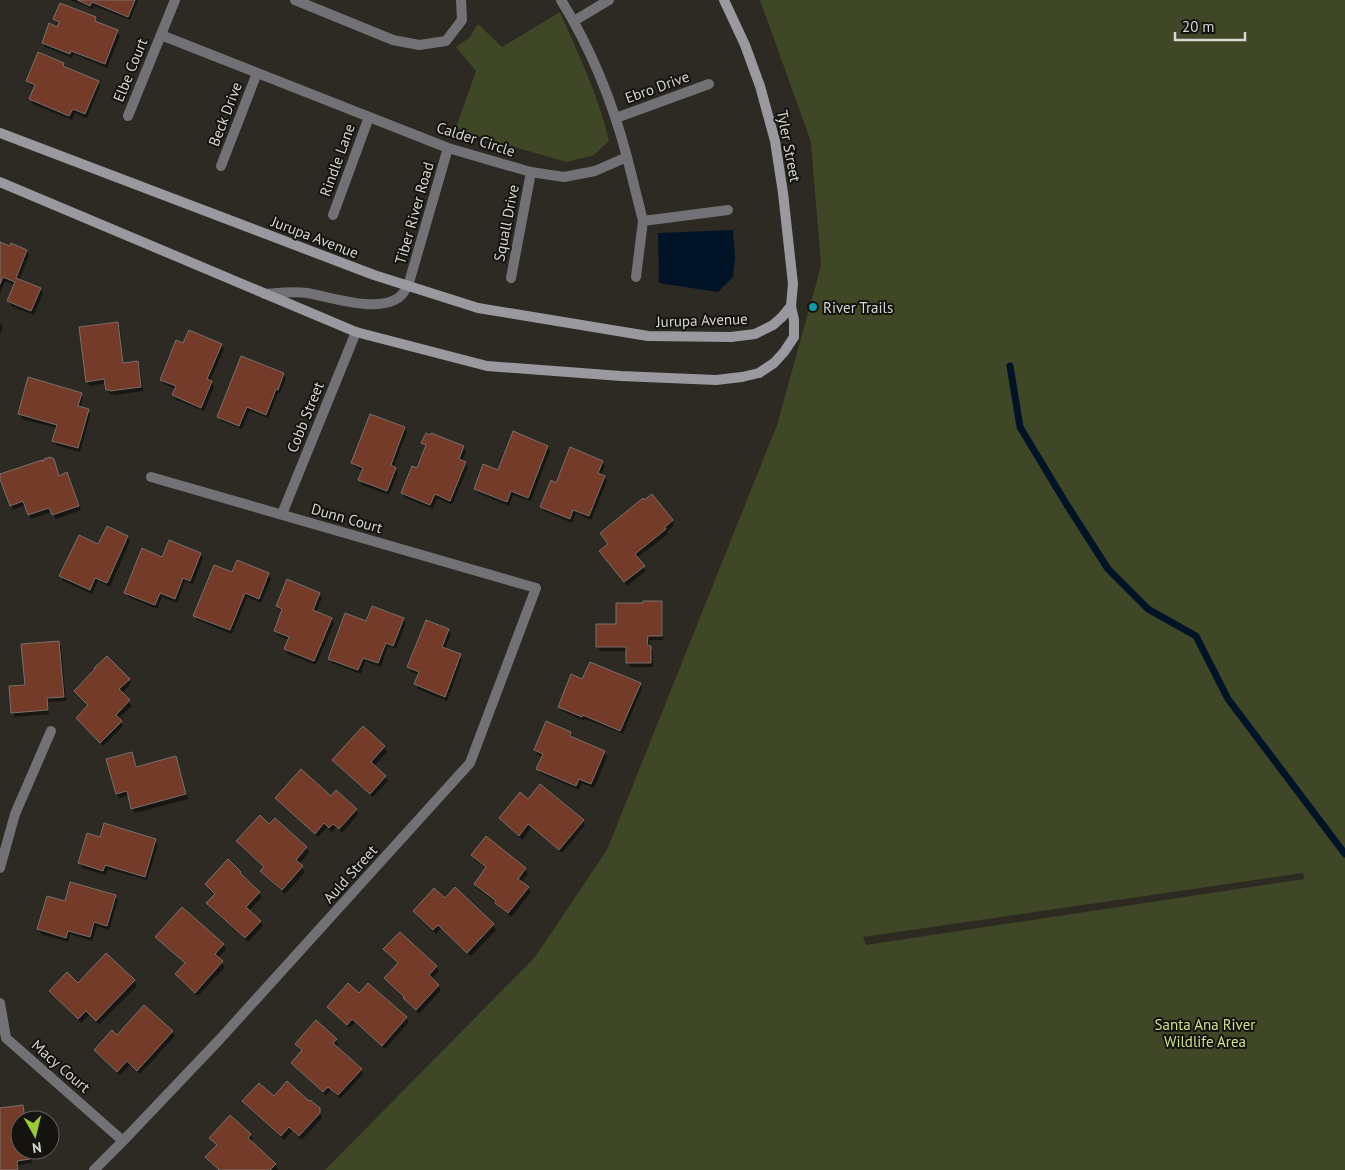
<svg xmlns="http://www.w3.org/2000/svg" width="1345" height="1170" font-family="'PT Sans',sans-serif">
<rect width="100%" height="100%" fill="#2c2a23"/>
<!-- green -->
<path fill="#3f4726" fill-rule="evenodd" d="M760 0H1345V1170H325L535 957 607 850 777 425 821 266 811 142ZM1303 873 1304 879 866 945 863 937Z
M560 12C578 54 599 96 609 141L594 155 567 162 455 130 476 71 456 47 469 38 478 24 502 47Z"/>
<!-- water -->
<path fill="#001327" d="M733 230 735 257 733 277 718 292 659 283 658 233Z"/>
<!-- shadow -->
<path fill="#0007" d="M70 0H138L130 20 94 6 93 9Z
M95 18 97 23 117 31 120 36 107 68 74 54 72 58 45 47 43 43 60 25 57 24 55 19Z
M63 64 66 68 98 82 100 86 87 118 75 113 72 120 33 104 31 99 36 88 30 85 27 81Z
M0 243 11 248 12 245 27 251 29 256 19 280 40 289 43 293 34 315 11 306 9 301 15 285 5 281 0 293Z
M0 323 3 327 0 334Z
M117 323 120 328 124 364 137 362 140 367 143 391 114 395 113 394H110L107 390 106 383 90 386 87 381Z
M184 344 221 345 224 349 210 381 214 387 204 411 176 400 173 395 176 389 164 384 161 380Z
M284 374 286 378 280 393H278L268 418 249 411 242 429 221 421 219 417Z
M81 394 83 398 80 408 88 411 90 415 80 452 56 445 54 441 57 428 22 419 19 414Z
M404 428 407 432 393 468 395 469 398 473 389 495 362 485 360 480 363 471 355 467 352 463Z
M432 434 464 447 466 452 462 461 465 463 468 467 452 505 437 498 433 509 404 497 402 493 417 469 426 449 423 443Z
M548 447 550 451 531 501 513 495 509 506 478 493 475 488 498 471Z
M53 460 56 465 59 477 67 474 69 478 81 510 56 519 52 512 31 519 25 505 13 510 0 475 44 464Z
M602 462 605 466 601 475 604 477 607 481 591 520 576 513 572 523 544 511 541 507 556 484Z
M672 521 674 525 667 532 668 534 637 558 646 571 627 586 603 555 609 544Z
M128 537 130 541 110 587 98 581 92 594 63 581 61 576 99 546Z
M200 554 203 558 193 584 185 581 177 603 162 597 157 609 128 597 126 593 163 559Z
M238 562 268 574 271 579 261 603 247 597 232 634 197 620 195 616 233 574Z
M319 594 322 598 316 612 331 619 334 623 316 665 288 654 285 649 289 640 277 635 275 631 283 612 280 611 277 606Z
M661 602 663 607V640H649V647L653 651V667H630L627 662V651H600L598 647 617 625Z
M403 619 406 623 396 649 388 646 381 667 365 661 361 674 332 663 329 659 367 623Z
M448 630 451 634 445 649 460 655 462 660 447 701 418 689 416 684 419 675 411 672 409 667Z
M59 642 61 646 66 701 48 702 49 714 15 717 13 713 27 686Z
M129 680 131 684 122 693 132 706 118 719 123 726 103 746 80 722 77 718 89 706 78 695 75 691Z
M583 681 640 684 642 688 623 734 585 719 584 721 562 711 559 707Z
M363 728 384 747 387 752 374 766 385 777 388 781 373 797 336 764 334 760Z
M571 733 573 737 572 739 604 752 607 757 594 788 582 783 579 790 540 773 538 769 543 757 538 755 535 750Z
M132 754 137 768 175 758 178 762 188 799 135 813 132 808 129 795 119 798 117 793Z
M276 798H331L356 810 358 814 342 833 336 827 332 832 327 827 318 837 279 802Z
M528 801 583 820 585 825 562 853 531 828 522 840 503 822 500 818Z
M275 819 306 848 309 852 299 864 305 872 285 894 264 875 262 871 264 868 240 846 237 841 270 825Z
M486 838 525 869 528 874 521 882 528 888 531 892 511 917 499 907 496 903 478 889 475 884 487 869 475 860 472 855Z
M101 839 155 840 158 845 147 880 108 869 106 875 82 868 80 863Z
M240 872 262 897 249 911 260 921 263 926 248 942 210 908 208 903 215 895 209 889 206 884Z
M455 889 493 925 496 930 471 956 441 928 436 934 417 916 414 911 445 900Z
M115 896 118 900 109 930 97 926 92 941 70 934 68 942 41 934 39 929 66 903Z
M157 937 223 945 226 949 218 958 225 967 198 996 179 979 177 975 186 965 160 941Z
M385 950 436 967 439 971 431 979 438 986 441 990 419 1014 388 982 386 978 398 964 387 954Z
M106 955 134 981 137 986 99 1024 89 1015 81 1023 53 995 51 991 78 984Z
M368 985 406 1018 409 1022 385 1049 355 1023 350 1028 332 1012 329 1008 360 995Z
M144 1007 172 1032 175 1036 140 1074 130 1065 120 1075 98 1055 95 1051 117 1037Z
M336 1040 338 1045 336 1047 361 1069 363 1074 340 1099 331 1090 326 1095 295 1067 292 1063 302 1052 296 1044Z
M274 1098 309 1103 319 1109 322 1118 302 1140 292 1131 284 1140 246 1105 244 1101Z
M22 1106 24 1110 26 1120H20V1150H30L32 1163 19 1165V1170H0V1109Z
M250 1134 253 1139 251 1142 275 1164 278 1169 277 1170H218L209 1162 207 1157 217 1146 211 1138Z"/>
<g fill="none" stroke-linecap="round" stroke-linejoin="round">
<!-- stream -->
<path stroke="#001327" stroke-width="7" d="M1010 366 1020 427 1067 505 1108 569 1148 609 1196 636 1228 699 1345 854"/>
</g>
<!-- building -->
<path fill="#733b28" stroke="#7a706d" d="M77 0H135L128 17 92 2 90 6Z
M60 3 96 17 95 21 118 30 105 64 71 51 70 54 42 43 49 23 57 27 59 22 53 19Z
M38 52 64 63 63 66 99 81 85 114 73 109 69 116 29 99 35 85 26 81Z
M0 242 10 246 11 243 27 250 16 278 41 288 31 311 7 301 15 282 3 277 0 284Z
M118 322 123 363 138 361 141 387 110 391V390H106L104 379 86 382 79 327Z
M189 330 222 344 207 379 212 381 201 408 172 395 176 386 160 380 176 340 183 343Z
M241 356 284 373 278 390 276 389 266 415 247 407 239 426 217 417Z
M28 377 82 393 78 406 89 409 78 448 52 441 57 425 18 414Z
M370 414 405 427 391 465 396 468 387 491 358 480 363 468 351 463Z
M513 431 548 446 528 498 511 491 507 502 474 489 483 464 498 470Z
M426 433 430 435 431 433 464 446 459 459 466 462 450 501 435 494 430 505 401 493 412 466 417 468 426 445 421 443Z
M570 447 603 461 598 473 605 476 589 516 573 510 570 519 540 507 551 480 556 483Z
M50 457 54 459 59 476 67 472 79 506 52 515 49 508 28 515 23 501 10 506 0 479V474L42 460 43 462 44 459Z
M652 494 673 520 665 527 666 529 635 554 645 566 624 582 599 551 608 544 600 533 643 498 644 500Z
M107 526 128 536 107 583 95 578 90 590 59 576 79 535 98 544Z
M169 540 201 553 190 581 183 578 175 599 160 593 155 605 124 593 142 548 162 557Z
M237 560 269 573 259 599 245 593 230 630 193 616 214 565 232 572Z
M287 579 320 593 313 610 332 618 314 661 284 649 289 637 274 631 282 609 276 606Z
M643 601H662V636H648L647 645 651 646V663H626V647H596V624H616V603H643Z
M372 606 404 618 393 646 386 643 378 663 363 658 358 670 328 659 345 613 366 621Z
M426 620 449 629 442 647 461 654 445 697 414 684 419 672 407 667Z
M59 641 64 697 47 698 48 710 11 713 9 686 25 685 21 644Z
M107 656 130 679 119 689 130 700 116 715 122 721 100 743 76 718 88 705 74 691 95 669 94 668Z
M590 662 641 683 620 731 583 715 582 717 558 707 571 674 582 679Z
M546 721 571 732 570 736 605 751 591 784 579 779 576 786 536 769 543 754 534 750Z
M363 726 385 746 371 762 386 776 370 794 332 760Z
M132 752 136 767 176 756 186 794 131 809 127 791 116 794 106 759Z
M301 769 331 796 336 790 357 809 339 829 333 824 329 828 324 823 315 834 275 798Z
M540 784 584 820 559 850 528 824 519 836 499 818 520 792 528 799Z
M260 815 269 824 275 818 307 847 296 860 303 866 282 890 260 871 264 867 236 841Z
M104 823 156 839 145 877 105 865 103 871 78 863 87 833 100 837Z
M486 836 526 868 518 879 529 887 508 913 495 903 496 901 474 884 486 867 471 855Z
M228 859 241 872 240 873 260 892 246 907 261 921 245 938 206 903 215 894 205 884Z
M70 882 116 895 107 926 94 922 90 937 68 931 66 938 37 929 47 896 65 901Z
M455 887 494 924 467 953 438 925 433 930 413 911 434 888 445 898Z
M182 907 224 944 215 954 223 961 195 993 175 974 185 963 155 937Z
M400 932 437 966 429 975 439 985 416 1010 403 998 404 997 384 978 398 963 383 949Z
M106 953 135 980 96 1021 86 1011 78 1019 49 991 67 972 78 983Z
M348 983 359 993 368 983 407 1017 382 1046 352 1019 347 1025 327 1007Z
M144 1005 173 1031 137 1071 127 1061 117 1072 94 1050 112 1030 117 1035Z
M316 1020 337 1039 333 1043 362 1069 338 1095 328 1087 323 1092 291 1063 302 1050 295 1044Z
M287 1081 309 1101 310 1100 320 1108V1113L299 1136 289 1127 281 1136 242 1101 259 1083 274 1096Z
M23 1105 25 1120H20V1150H29L30 1159 17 1161 18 1170H0V1108Z
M230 1115 251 1134 248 1138 276 1164 270 1170H219L205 1157 217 1145 209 1138Z"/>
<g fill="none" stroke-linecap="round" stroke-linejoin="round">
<!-- minor -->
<path stroke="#727175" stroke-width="10" d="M295 0 393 40 419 45 446 41 462 20 461 0
M574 21 609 0
M161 35 448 148 531 172 564 177 595 171 627 157C612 100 592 50 561 0
M128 116 175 0
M616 118 709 84
M627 157 643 221 636 277
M221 166 257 73
M333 215 369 117
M643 221 728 210
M511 278 531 172
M408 286 448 148
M282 514 356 332
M0 868 15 814 51 731
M0 1003 6 1038 123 1141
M94 1170 123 1141 220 1039 470 763 536 588 151 477"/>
<!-- tertiary -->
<path stroke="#727175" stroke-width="10" d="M265 294C278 293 294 291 307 293 331 297 377 313 398 298 402 296 405 290 408 286"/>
<!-- secondary -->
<path stroke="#9a999f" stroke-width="10" d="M0 133 374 275 478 308 648 336 731 337 755 334 773 325 782 317 791 306
M0 182 356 332 487 366 621 376 716 380 742 377 759 373 774 363 784 352 794 337V320L791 306 793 284 783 193 775 141 760 86 745 45 724 0"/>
</g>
<!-- markers -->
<circle fill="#0f9aa8" stroke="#14130f" stroke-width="2" cx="813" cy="307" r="5"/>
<g text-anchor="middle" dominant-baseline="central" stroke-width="4" stroke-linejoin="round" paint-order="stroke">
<!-- street labels -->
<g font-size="15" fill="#d7d6d1" stroke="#14130f">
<text transform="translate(130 70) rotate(-68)">Elbe Court</text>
<text transform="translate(657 87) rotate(-20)">Ebro Drive</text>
<text transform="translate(225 114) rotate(-69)">Beck Drive</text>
<text transform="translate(476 139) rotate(18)">Calder Circle</text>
<text transform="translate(789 146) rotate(79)">Tyler Street</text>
<text transform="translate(337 160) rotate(-70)">Rindle Lane</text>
<text transform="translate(414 213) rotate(-74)">Tiber River Road</text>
<text transform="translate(506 223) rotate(-79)">Squall Drive</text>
<text transform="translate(315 237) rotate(21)">Jurupa Avenue</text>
<text transform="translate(702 320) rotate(-2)">Jurupa Avenue</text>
<text transform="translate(305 417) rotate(-68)">Cobb Street</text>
<text transform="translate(347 518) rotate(16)">Dunn Court</text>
<text transform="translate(350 874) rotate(-48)">Auld Street</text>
<text transform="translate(61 1066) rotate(41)">Macy Court</text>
</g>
<!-- poi labels -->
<g font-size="15" fill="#d7d6d1" stroke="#14130f" text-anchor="start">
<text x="823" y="307">River Trails</text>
</g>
<!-- park labels -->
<g font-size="15" fill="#cce28b" stroke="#14130f">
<text x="1205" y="1024">Santa Ana River<tspan x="1205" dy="17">Wildlife Area</tspan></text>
</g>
</g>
<!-- north arrow -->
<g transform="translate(35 1135) rotate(172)"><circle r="24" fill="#14130f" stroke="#62615d"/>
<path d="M0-4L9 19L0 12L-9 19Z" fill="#98cb37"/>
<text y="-8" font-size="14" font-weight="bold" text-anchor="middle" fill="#d7d6d1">N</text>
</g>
<!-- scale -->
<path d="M1175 32v8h70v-8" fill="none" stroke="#d7d6d1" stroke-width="2.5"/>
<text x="1182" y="32" font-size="15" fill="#d7d6d1" stroke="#14130f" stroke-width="4" paint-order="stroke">20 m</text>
</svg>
